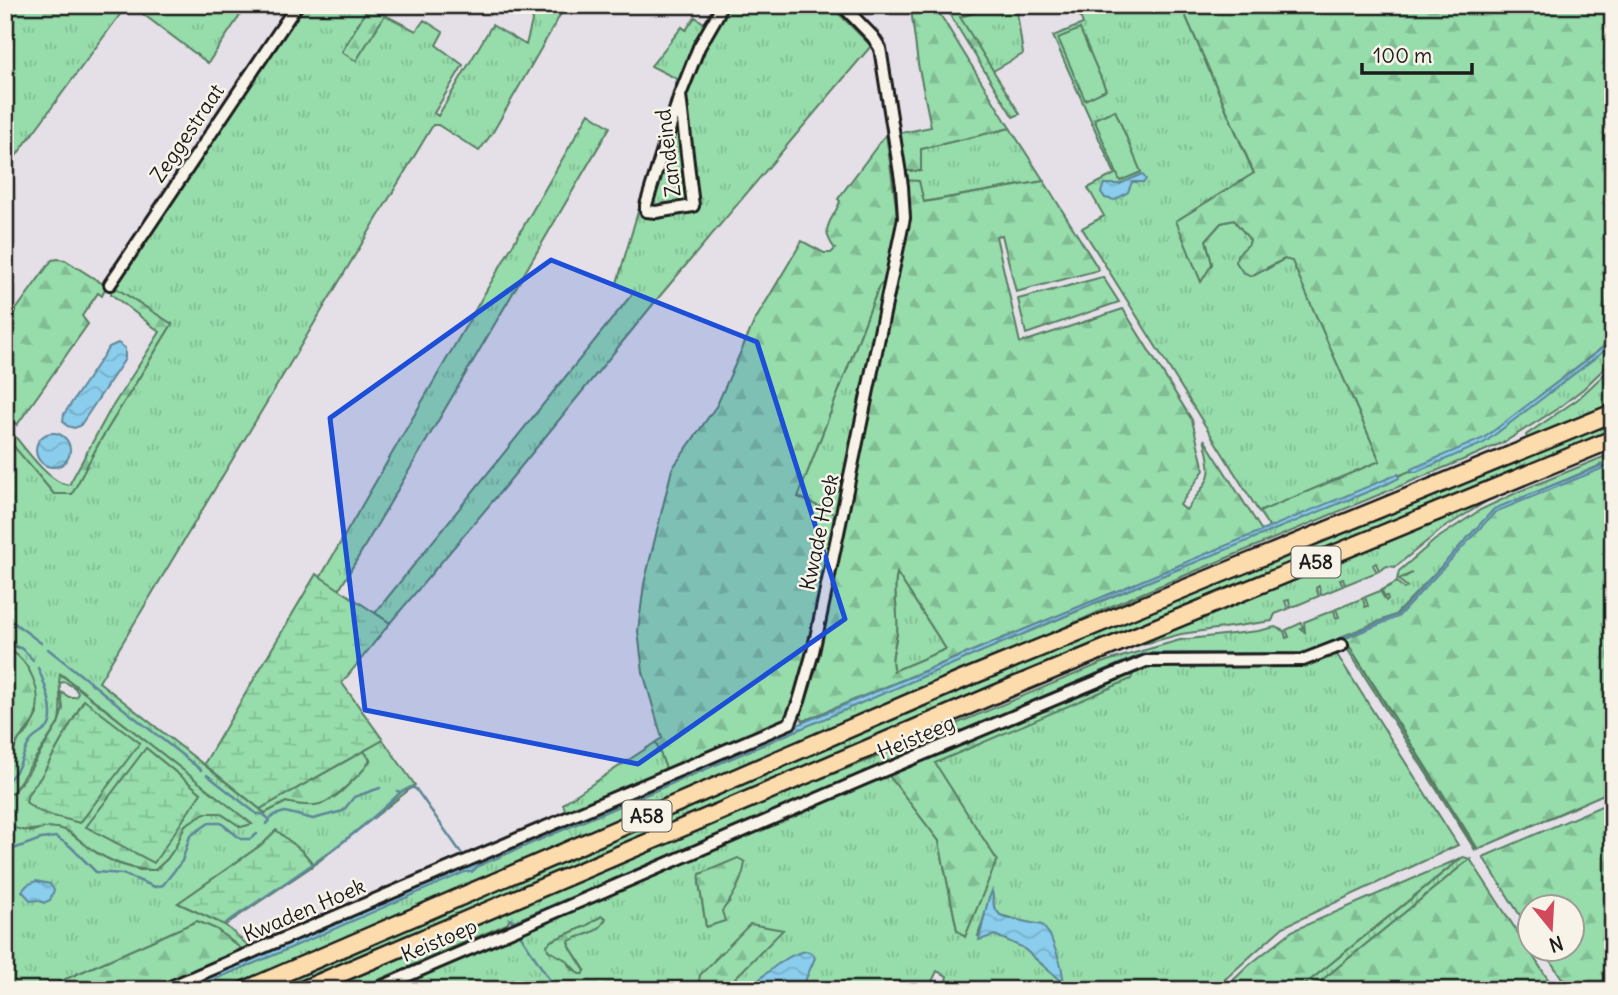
<svg xmlns="http://www.w3.org/2000/svg" width="1618" height="995" font-family="Delius,sans-serif">
<defs>
<pattern id="grass-tufts" width="24" height="20" patternUnits="userSpaceOnUse" patternTransform="scale(1.75)"><rect width="24" height="20" fill="#96ddab"/><path d="M3 7l-1-3M5 7V3M7 7l1-3M15 17l-1-3M17 17v-4M19 17l1-3" fill="none" stroke="#81bd93"/></pattern>
<pattern id="forest-firs" width="22" height="20" patternUnits="userSpaceOnUse" patternTransform="scale(1.75)"><rect width="22" height="20" fill="#96ddab"/><path d="M5 1l3.5 6h-7zM16 11l3.5 6h-7z" fill="#81bd93"/></pattern>
<pattern id="wetland-marsh" width="20" height="14" patternUnits="userSpaceOnUse" patternTransform="scale(1.75)"><rect width="20" height="14" fill="#96ddab"/><path d="M1 5h8M5 5V1M11 12h8M15 12V8" fill="none" stroke="#81bd93"/></pattern>
<pattern id="water-waves" width="16" height="10" patternUnits="userSpaceOnUse" patternTransform="scale(1.75)"><rect width="16" height="10" fill="#8acdec"/><path d="M0 5q4-4 8 0t8 0" fill="none" stroke="#76afca"/></pattern>
</defs>
<rect width="100%" height="100%" fill="#e5e0e7"/>
<filter id="ink" filterUnits="userSpaceOnUse"><feTurbulence type="fractalNoise" baseFrequency=".0143" numOctaves="2"/><feDisplacementMap in="SourceGraphic" scale="14" xChannelSelector="R" yChannelSelector="G"/><feConvolveMatrix kernelMatrix="1 2 1 2 8 2 1 2 1" color-interpolation-filters="sRGB"/></filter>
<g filter="url(#ink)">
<!-- grass -->
<path fill="url(#grass-tufts)" stroke="#597c64" stroke-width="2" fill-rule="evenodd" d="M5 5H127L5 171Z
M131 5H247L208 63Z
M300 5H369L342 52 356 60 385 15 416 31 424 20 443 32 436 45 463 65 434 113 438 116 492 25 526 45 534 13 544 15 546 5H566L493 132 479 151 438 125H433L99 682 265 813 286 802C332 813 342 791 370 760L364 751 383 740 415 785 314 865 303 852 276 831 264 843 178 903 225 925 251 948 244 951 216 929 197 921 41 990H5V922L10 912 5 911V818L7 823 31 832 49 826 66 830 98 854 116 863 139 870H155L167 859 176 846 185 825 205 813H220L241 827 251 824 61 674C57 692 64 704 58 724L5 804V769L19 739 28 731 37 714 36 692 10 650 5 648V446L9 440 54 494H72L100 441 172 324 111 285Z
M706 5H828L836 11 871 46 659 297 497 496 390 623 375 613 633 293 617 283 677 79 651 66 682 27 686 30 695 17 704 23 713 12Z
M1000 5H1016L1023 54 993 71 959 17Z
M1076 5H1181L1254 174 1177 221 1201 281 1212 264 1206 240 1221 223 1234 220 1250 240 1249 244 1266 270 1284 259 1292 260 1380 461 1259 512 1082 228 1104 216 1088 188 1115 174 1053 36 1083 24Z
M589 113 610 127 339 590 320 578Z
M1010 128 1044 181 923 202 919 182 903 180 902 171 921 149Z
M885 282 837 515 798 497 879 286Z
M1613 344V360L1583 389 1557 409 1506 441 1477 454 1116 604 1008 653 627 815 223 990H188L274 955 465 871 474 870 478 866C781 738 1083 606 1389 483L1398 474 1411 469 1412 472H1416L1486 441Z
M1613 366V403L1527 438 1526 435 1578 399Z
M1613 418V433L592 859 287 990H258L917 706Z
M1613 453V461L1494 509 1397 615 1302 654 1145 653 515 921 510 919 507 924 355 990H323L765 800 872 759 1107 661 1180 640 1258 631 1275 627 1284 631 1286 638 1289 637 1286 630 1301 623 1303 628 1301 629 1305 632 1304 622 1334 610 1336 618 1339 617 1336 609 1363 598 1365 607 1368 606 1365 597 1380 591 1386 601 1388 599 1387 596 1384 597 1382 590 1397 582 1404 589 1407 587 1399 580 1412 573 1397 580 1399 571 1435 540 1480 510 1518 492Z
M1492 498 1442 529 1395 567 1387 566 1379 571 1376 563 1373 565 1377 572 1345 585 1343 578 1340 579 1343 586 1321 595 1319 586 1316 588 1319 596 1290 608 1289 600 1285 601 1288 609 1275 614 1272 621 1181 634 1129 648Z
M897 573 946 649 894 671C889 661 896 645 897 633 899 613 892 592 897 573Z
M1344 639 1476 848H1479L1578 804V806L1475 850 1346 647 1306 657 1151 658 365 990 1144 656H1302Z
M1336 653 1458 845 1283 927 1213 990H944L947 976 937 971 928 990H801L814 958 785 960 748 990H723L736 979 730 946 715 959 704 987 705 990H379L887 773 939 841 957 930 997 860 934 763 1130 679 1135 669 1148 663ZM699 882 730 901 706 926ZM992 891 994 907 1000 915 1032 924 1063 983 1022 947 995 935 978 936ZM602 916 605 918C599 935 583 933 569 941L570 947 585 970H573L551 941 586 926Z
M656 742 667 771 567 815 563 804 568 800Z
M1463 857 1470 859 1310 990H1298Z
M468 866 178 990H168Z"/>
<!-- forest -->
<path fill="url(#forest-firs)" stroke="#597c64" stroke-width="2" fill-rule="evenodd" d="M968 5H1000L960 17 1020 114 1013 117 947 10Z
M1181 5H1613V339L1538 397 1539 400 1474 445 1270 528 1259 512 1380 461 1292 261 1284 259 1251 276 1242 271 1236 262 1237 255 1249 244 1250 240 1234 220 1221 223 1206 240 1212 264 1201 282 1176 221 1254 173Z
M368 7 385 15 356 61 342 52Z
M911 9 938 11 1010 128 921 149V171H902L896 134 931 127 918 64Z
M886 134 898 221 885 282 879 286 798 497 837 515 797 691 789 711 780 723 667 771 656 742 662 738 643 672 638 631 644 584 672 469 717 405 754 322 802 241 824 253H831L835 249C818 226 833 222 840 201L838 199Z
M903 180 919 181 924 202 1044 181 1099 270 1016 292 1002 235 996 236 1020 343 1123 309 1192 420 1204 470 1180 505 1186 510C1210 477 1215 480 1204 439L1262 531 803 721 800 715 811 686 896 278ZM897 573 946 649 894 671C889 660 896 644 897 631 899 613 892 591 897 573Z
M58 259 65 260 106 286 102 296 98 293 82 316 88 324 17 425 7 416 5 418V325L52 260Z
M1103 277 1119 302 1026 334 1018 299Z
M111 285 172 324 100 441 72 494H54L5 436V424C20 441 47 483 69 485L109 412 160 332 111 294Z
M1613 460V790L1478 849 1343 636 1395 615 1496 509Z
M5 648C29 657 44 693 35 717 31 727 25 731 19 739 13 748 10 760 5 769Z
M1135 669 1131 679 935 763 997 860 965 937 957 930 939 841 887 773Z
M60 674 252 824 241 827 220 813H205L185 825 176 846 167 859 155 870C129 870 108 861 87 846 80 841 73 833 65 830 42 821 29 840 7 823L5 804 9 796 25 778 58 724 63 709 61 692 69 697H76L78 693 75 688 65 682 59 683ZM84 700 64 818 49 815 28 794 41 777ZM146 748 201 793 181 822Z
M364 751 370 760C365 771 356 777 348 785 326 806 316 809 286 802L265 813 260 809Z
M1613 801V990H1570L1543 950H1572V908H1530V931L1483 857Z
M738 858 745 862C743 880 733 897 722 911L725 921 706 927 699 882 700 874Z
M1461 858 1298 990H1223L1248 966 1292 931Z
M1470 859 1555 990H1310Z
M602 916 606 918C599 935 583 933 569 941L570 947 585 971 583 974H579L566 960 548 950 547 945 551 941 586 926Z
M197 921 216 929 244 951 150 990H41Z
M750 924 783 930 723 990H705L699 981 700 975Z"/>
<!-- wetland -->
<path fill="url(#wetland-marsh)" stroke="#597c64" stroke-width="2" d="M316 574 390 623 342 683 383 740 260 809 204 764Z
M84 700 140 743 80 823C62 817 40 816 26 802L28 794 41 777Z
M146 748 201 793 154 863 86 827Z
M276 830 303 852 314 865 225 925 178 903 264 843Z"/>
<!-- pitch -->
<path fill="#96ddab" stroke="#597c64" stroke-width="2" d="M1080 29 1106 90 1085 100 1058 38Z
M1115 110 1141 172 1120 181 1094 119Z"/>
<!-- water -->
<path fill="url(#water-waves)" stroke="#5e8699" stroke-width="2" d="M1142 174 1146 179 1144 182H1132L1128 192 1115 200 1105 198 1101 192 1104 184H1120Z
M1613 340V344L1484 443 1416 472 1412 471 1411 469 1484 438Z
M118 343 125 348V359L80 426 74 428 67 426 63 421 64 414 109 347Z
M36 450a17 17 0 1 1 34 0a17 17 0 1 1-34 0Z
M1613 461V464L1495 512 1398 617 1302 656H1144L514 924 510 919 515 921 1145 653 1302 654 1397 615 1494 509Z
M1398 474 1399 478 1389 483 1098 602 478 866 472 872H465L274 955 188 990H178L865 696Z
M36 881 50 884 54 890 50 900 44 903 37 900 31 901 22 891 27 885Z
M992 891 994 907 1000 915 1007 918 1042 925 1050 935 1061 965 1064 983 1022 947 995 935 979 940 988 900Z
M806 951 812 953 815 958 801 990H748C764 975 784 955 806 951Z"/>
<g fill="none" stroke-linecap="round" stroke-linejoin="round">
<!-- stream -->
<path stroke="#5e8699" stroke-width="2.5" d="M5 616 41 643
M5 643 23 649 33 660
M48 649 201 770
M207 775 257 814H263L269 819
M5 782C19 773 21 759 28 745 32 736 42 734 48 727 57 713 44 682 38 668
M397 791 401 792 411 787 416 789 464 857
M266 824 274 815 285 812 313 819 343 811 354 797 380 788
M5 852 41 839 56 837 70 846 96 872 123 874 155 887 163 885 182 861 190 836 209 823H221L241 839H250L257 834
M226 923C286 882 349 843 401 792
M519 933 556 990"/>
<defs>
<path id="minor" d="M680 95 693 206 656 212 646 211V205Z
M680 95 699 47 718 14 720 5
M110 284 297 5
M163 990 790 723 799 701 813 652 904 218 902 186 880 48 873 37 842 5
M374 990 866 778 1146 661 1303 660 1342 645"/>
<path id="highway" d="M245 990 964 679 1613 413
M302 990 1019 684 1613 439"/>
</defs>
<!-- minor casing -->
<use href="#minor" stroke="#1c1c1c" stroke-width="16"/>
<!-- highway casing -->
<use href="#highway" stroke="#1c1c1c" stroke-width="21"/>
<!-- minor -->
<use href="#minor" stroke="#f7f3e8" stroke-width="10"/>
<!-- highway -->
<use href="#highway" stroke="#fcdcac" stroke-width="16"/>
</g>
</g>
<!-- marked area -->
<path fill="#1d4ed8" fill-opacity="0.2" stroke="#1d4ed8" stroke-width="5" stroke-linejoin="round" d="M551 260 757 342 845 619 638 764 365 710 330 418Z"/>
<g text-anchor="middle" dominant-baseline="central" stroke-width="5" stroke-linejoin="round" paint-order="stroke">
<!-- shield labels -->
<g fill="#f7f3e8" stroke="#5e5c59" stroke-width="2">
<rect x="1291.5" y="546.5" width="49" height="31" rx="5"/>
<rect x="622.5" y="800.5" width="49" height="31" rx="5"/>
</g>
<g font-size="19" font-weight="bold" fill="#1c1c1c">
<text x="1316" y="562">A58</text>
<text x="647" y="816">A58</text>
</g>
<!-- street labels -->
<g font-size="21" fill="#1c1c1c" stroke="#f7f3e8">
<text transform="translate(187 133) rotate(-56)">Zeggestraat</text>
<text transform="translate(668 153) rotate(-97)">Zandeind</text>
<text transform="translate(819 532) rotate(-78)">Kwade Hoek</text>
<text transform="translate(916 737) rotate(-23)">Heisteeg</text>
<text transform="translate(304 910) rotate(-23)">Kwaden Hoek</text>
<text transform="translate(439 940) rotate(-23)">Keistoep</text>
</g>
</g>
<!-- margin -->
<rect width="1618" height="995" fill="none" stroke="#f7f3e8" stroke-width="28"/>
<rect x="14" y="14" width="1590" height="967" fill="none" stroke="#1c1c1c" stroke-width="2.5" filter="url(#ink)"/>
<!-- north arrow -->
<g transform="translate(1551 928) rotate(162)"><circle r="33" fill="#f7f3e8" stroke="#9f9d96" stroke-width="2"/>
<path d="M0-5L12 26L0 18L-12 26Z" fill="#d1495b"/>
<text y="-10" font-size="19" font-weight="bold" text-anchor="middle" fill="#1c1c1c">N</text>
</g>
<!-- scale -->
<path d="M1362 63v10h110v-10" fill="none" stroke="#1c1c1c" stroke-width="3.5"/>
<text x="1373" y="63" font-size="21" fill="#1c1c1c" stroke="#f7f3e8" stroke-width="5" paint-order="stroke">100 m</text>
</svg>
